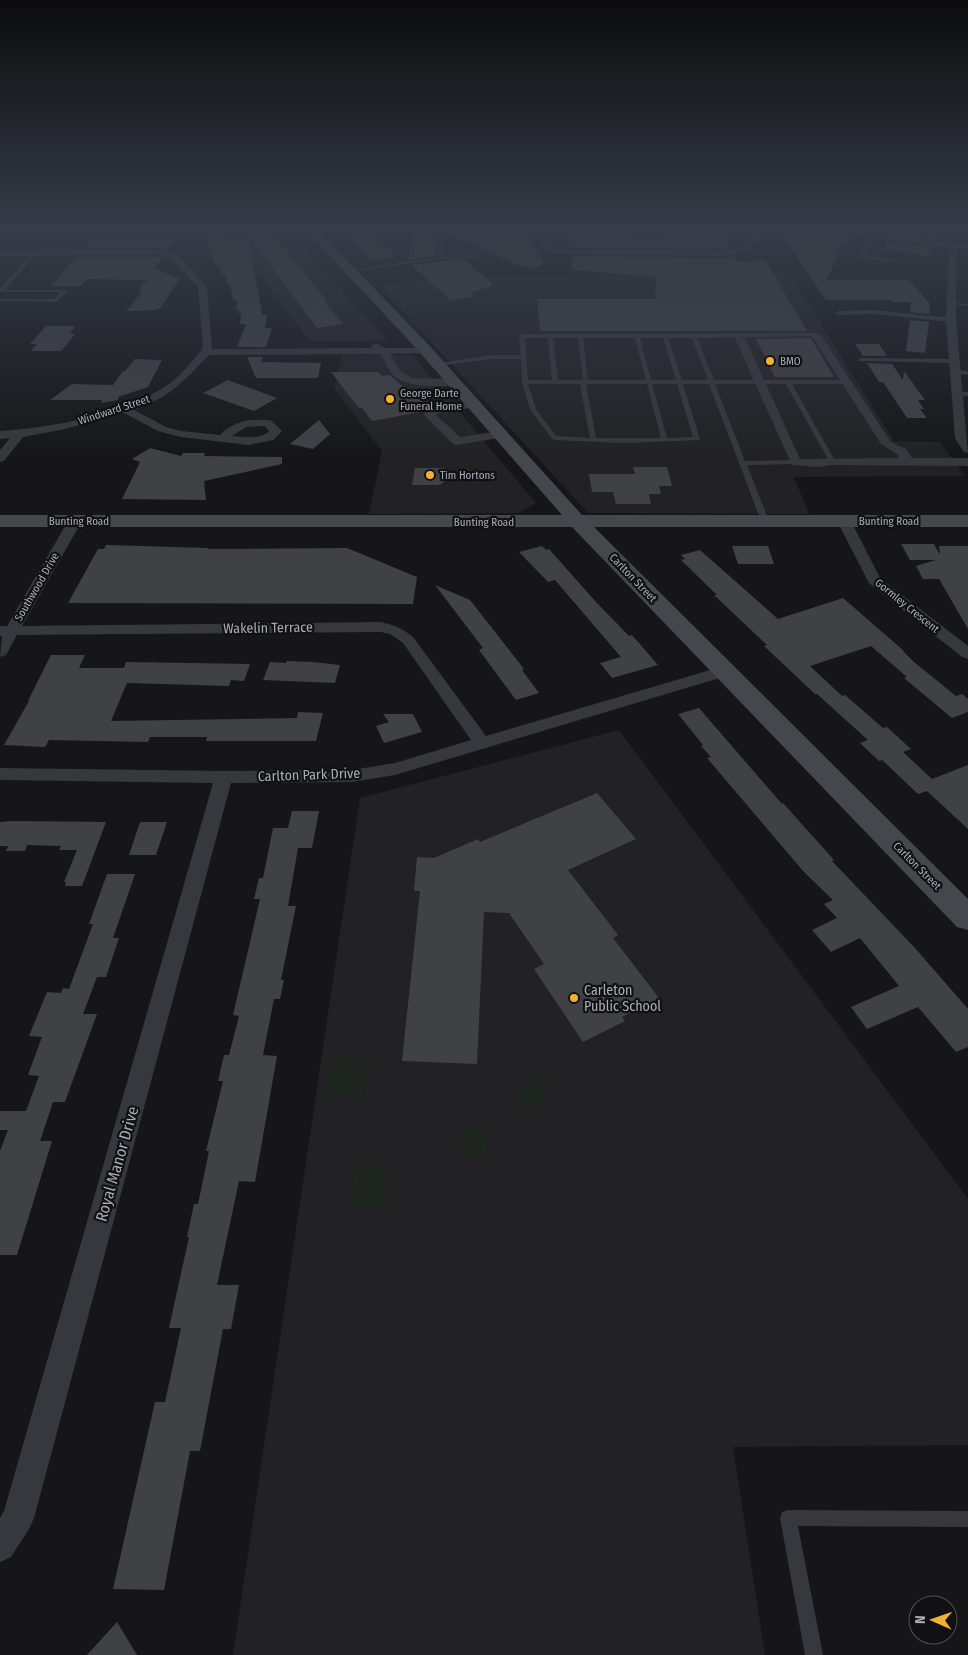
<svg xmlns="http://www.w3.org/2000/svg" width="968" height="1655" font-family="'Fira Sans Condensed',sans-serif">
<rect width="100%" height="100%" fill="#161618"/>
<!-- built -->
<path fill="#222225" d="M302 246 388 341H309L241 248Z
M789 273 894 441 940 442 965 476 794 477 809 514 588 513 379 285 458 276Z
M343 355H412L536 503 519 513 369 514 382 451 334 388Z
M619 730 968 1199V1445L733 1447 765 1655H233L360 798Z"/>
<!-- green -->
<path fill="#1e261f" d="M330 1059 367 1061 362 1098 324 1096Z
M532 1074 549 1082 536 1111 518 1103Z
M466 1124 491 1130 484 1160 459 1154Z
M356 1163 390 1167 382 1208 348 1204Z"/>
<!-- building -->
<path fill="#404145" d="M339 227H365L397 257 371 261Z
M413 227H423L437 239 436 255 408 260Z
M446 227H527L528 233 544 264 534 268 518 265 446 233Z
M566 227H583L586 234 593 235 666 237V227H738L728 242 730 248H723L569 247Z
M790 227 796 231 853 238 849 245H842L827 280H909L930 304 929 314 910 312 911 302H893L891 300H826L783 236Z
M892 227H906L936 230 934 239 889 234Z
M271 232 327 301 325 302 343 324 317 328 247 234Z
M205 235 249 238 262 315H267L265 328H272L266 347H237L246 324H240L241 313H238L239 310H236L237 303 236 300H233L230 284H227L225 274H222L219 266H216Z
M126 237H179L169 250 164 248H84L92 238Z
M886 242 932 247 930 256 883 250Z
M571 256 723 258 734 256 736 262 765 260 807 331H540L537 299H655L656 277 573 270Z
M76 257H160L163 258 155 268 181 280H179L161 307 157 310 127 311 141 292H139L142 289H139L147 280 87 279 81 286H51Z
M464 260 494 285 470 293 474 297 451 300 411 265 440 261Z
M910 320 929 322 925 353 906 351Z
M46 326H75L70 334H75L61 351H31L37 344H30Z
M811 338 834 377H775L756 339Z
M855 344H879L887 356H863Z
M247 357H263L261 362 321 363 318 378H256Z
M135 359 162 360 148 387 118 397V400L101 403 102 400H50L72 384 113 385 122 372 125 371Z
M867 363 892 364 903 380 904 371 925 400H918L924 409H920L927 418H907L883 382H879Z
M331 372H378L382 376 390 375 408 391 416 390 431 407 418 409 421 412 372 421 362 408H359L354 402Z
M228 380 277 398 254 411 203 393Z
M319 420 330 434 313 449 290 444Z
M150 448 181 456 183 453H205L204 456 282 457V464L204 481 206 500 122 499 140 462 132 459Z
M633 467H667L672 486H659L661 494H649L651 504H616L613 492H592L589 474H635Z
M415 468H446L445 481 440 485H412Z
M901 544H934L940 555 939 546H968V629L939 579H923L916 566 936 560H910Z
M106 545 208 548V549L347 548 417 577 413 604 68 603 98 549H104Z
M542 546 546 550 549 549 596 602 629 636 632 635 658 665 612 678 600 663 621 657 555 580 548 582 519 552Z
M732 546H768L774 564H738Z
M700 550 778 619 843 598 904 651H903L914 662 956 696 962 694 968 699V712L952 718 904 678 907 677 871 646 810 666 842 696 845 695 883 728 887 727 911 749 903 752 932 779 968 765V829L927 791 918 794 882 760 879 761 860 743 868 740 817 694H815L764 646 767 645 714 595H717L681 560 685 559 681 555Z
M435 585 470 600 524 669 522 670 539 693 516 700 479 650 483 648Z
M51 655H85L79 668H124L126 662 250 664 244 681 231 680 229 686 127 683 111 721 297 718 298 712 323 713 316 741H206L207 737H150L148 742 49 740 45 747 4 745 29 701H28Z
M287 661 312 662 340 665 335 683 263 680 270 662 286 663Z
M699 708 782 804 783 803 834 860 832 861 915 948 968 1009V1047L956 1052 918 1007 867 1029 851 1007 899 986 860 938 831 952 812 930 837 918 824 904 833 900 804 872 707 758 711 757 701 746 703 745 678 714Z
M383 714H413L422 732 384 743 376 726 389 722Z
M597 793 636 839 568 870 618 935 613 938 659 998 622 1017 625 1021 583 1042 534 969 544 964 509 913 484 912 477 1064 402 1061 420 891H414L417 857 434 858 478 839 480 842Z
M292 811H319L312 848H298L288 906H296L281 980H284L280 999H274L263 1055 277 1056 255 1182 239 1181 217 1285H239L231 1329H223L200 1451H190L164 1590 113 1589 155 1402H165L181 1328H169L189 1237H187L194 1204H198L209 1151H206L223 1081H218L224 1055H229L239 1016 233 1015 260 899H254L259 878H263L273 828H288Z
M0 822 13 821 106 822 82 886H65L66 882H64L77 850H59L61 846 27 845 25 851H6L8 846H0Z
M140 822H167L156 855H129Z
M107 874H135L113 938H119L106 977H97L83 1014H97L65 1102H53L40 1141H52L17 1255H0V1151L8 1130H0V1111H26L39 1076 28 1075 42 1037 29 1036 47 992 61 993 63 988 69 989 93 924H89Z
M117 1622 137 1655H87Z"/>
<g fill="none" stroke-linecap="round" stroke-linejoin="round">
<!-- service -->
<path fill="#37383d" fill-rule="evenodd" d="M440 227H444L442 257 477 256 479 258 440 259 351 272 349 271 438 257Z
M868 235 872 236 865 256 894 260 896 262 860 258Z
M33 252 37 253 5 290H65L67 291 56 302 0 301V299H55L61 292H0V289Z
M951 302 968 304V306L949 304Z
M874 310 951 318 954 320 951 322 874 314 838 315 835 313 838 311Z
M816 333 818 334V336L697 338 714 380H845L848 382 845 384H792L835 461 832 463 829 461 786 384H715L745 461 796 460 799 462 796 464 747 465 769 521 765 523 761 521 709 384H683L700 439 699 440 624 443 554 440 552 439 530 409 522 382 521 359H491L437 366 434 364 491 355H521L519 336 522 334ZM525 338H548L552 380H528ZM553 338H578L583 379 581 380H558ZM583 338H635L646 380H588ZM640 338H663L676 380H651ZM668 338H692L708 380H682ZM528 384H580L590 438 556 436 536 409ZM586 384H647L661 438H596ZM652 384H677L693 437 667 438Z
M861 358 955 359 958 361 955 363 859 361 858 360Z
M956 370 968 371V375L954 373 953 372Z
M957 392H968V396L955 395 954 394Z
M788 1510 968 1511V1527L798 1526 823 1655H805L780 1518 782 1512Z"/>
<!-- minor -->
<path fill="#37383d" fill-rule="evenodd" d="M537 227H545L549 245 557 249 723 250C745 249 749 244 761 227H769C754 248 749 253 723 256L555 254 541 246Z
M792 227H814L968 245V249L957 248 956 320 968 453 964 452 955 438 946 320 949 247 796 229Z
M0 250H164L178 255 207 287 212 349 373 348 371 346 376 343 385 348H425L429 349V353L390 354 401 371 412 378 453 379 458 382C450 390 408 386 398 379 389 374 386 362 380 354L209 355C183 382 170 397 134 410L166 427 181 431 220 435C234 421 249 419 268 420L272 421 282 431 273 440 248 445 181 437 158 431 124 413 65 429 23 437 4 461 0 462V450L10 438 0 439V431C52 428 126 414 169 384 181 375 191 362 201 351L203 346 198 287 172 259 160 255 0 256ZM265 426 269 431C260 440 244 437 232 436L246 427Z
M816 332 821 335 891 442 906 449 912 458H968V466L832 465 819 467 792 465 734 336 736 334H742L744 336 800 459 899 458 897 454 881 444 811 335Z
M474 402 480 405 478 407 442 412 436 415 460 437 500 431 504 433 506 435 504 437 457 445 453 444 423 414 440 406Z
M75 517 82 521 22 626 381 622C394 625 402 628 413 637L486 736 724 666 730 667 732 671 730 675 395 775 352 782 231 783 34 1518 29 1529 11 1557 0 1562V1518L4 1511 213 783 0 780V768L224 771 352 770 395 763 471 740 403 643 390 634 381 632 17 635 6 655 0 657 2 636H0V626H7L68 521Z
M844 517 851 521 880 578 968 646V659L962 657 869 583 837 521Z"/>
<!-- secondary -->
<path fill="#45474d" fill-rule="evenodd" d="M303 227H315L425 341 582 515H968V527H594L968 899V930L957 927 572 527H0V515H562L415 347Z"/>
</g>
<!-- sky -->
<linearGradient id="sky" x2="0" y2="1"><stop stop-color="#0c0c0d"/><stop offset="0.5" stop-color="#363c48"/><stop offset="1" stop-color="#363c48" stop-opacity="0"/></linearGradient>
<rect width="968" height="458" fill="url(#sky)"/>
<!-- markers -->
<g fill="#f2b134" stroke="#111113" stroke-width="2">
<circle cx="770" cy="361" r="5"/>
<circle cx="390" cy="399" r="5"/>
<circle cx="430" cy="475" r="5"/>
<circle cx="574" cy="998" r="5"/>
</g>
<g text-anchor="middle" dominant-baseline="central" stroke-width="4.5" stroke-linejoin="round" paint-order="stroke">
<!-- far-poi labels -->
<g font-size="11" fill="#a8adb8" stroke="#111113" text-anchor="start">
<text x="780" y="361">BMO</text>
<text x="400" y="393">George Darte<tspan x="400" dy="13">Funeral Home</tspan></text>
<text x="440" y="475">Tim Hortons</text>
</g>
<!-- far-street labels -->
<g font-size="11" fill="#a8adb8" stroke="#111113">
<text transform="translate(114 410) rotate(-18)">Windward Street</text>
<text x="79" y="521">Bunting Road</text>
<text x="889" y="521">Bunting Road</text>
<text x="484" y="522">Bunting Road</text>
<text transform="translate(633 578) rotate(46)">Carlton Street</text>
<text transform="translate(37 587) rotate(-60)">Southwood Drive</text>
<text transform="translate(907 606) rotate(39)">Gormley Crescent</text>
<text transform="translate(917 866) rotate(45)">Carlton Street</text>
</g>
<!-- street labels -->
<g font-size="14" fill="#a8adb8" stroke="#111113">
<text transform="translate(268 628) rotate(-1)">Wakelin Terrace</text>
<text transform="translate(309 775) rotate(-2)">Carlton Park Drive</text>
</g>
<!-- poi labels -->
<g font-size="14" fill="#a8adb8" stroke="#111113" text-anchor="start">
<text x="584" y="990">Carleton<tspan x="584" dy="16">Public School</tspan></text>
</g>
<!-- near-street labels -->
<g font-size="16" fill="#a8adb8" stroke="#111113">
<text transform="translate(117 1164) rotate(-74)">Royal Manor Drive</text>
</g>
</g>
<!-- north arrow -->
<g transform="translate(933 1620) rotate(272)"><circle r="24" fill="#111113" stroke="#4d4f55"/>
<path d="M0-4L9 19L0 12L-9 19Z" fill="#f2b134"/>
<text y="-8" font-size="14" font-weight="bold" text-anchor="middle" fill="#a8adb8">N</text>
</g>
</svg>
